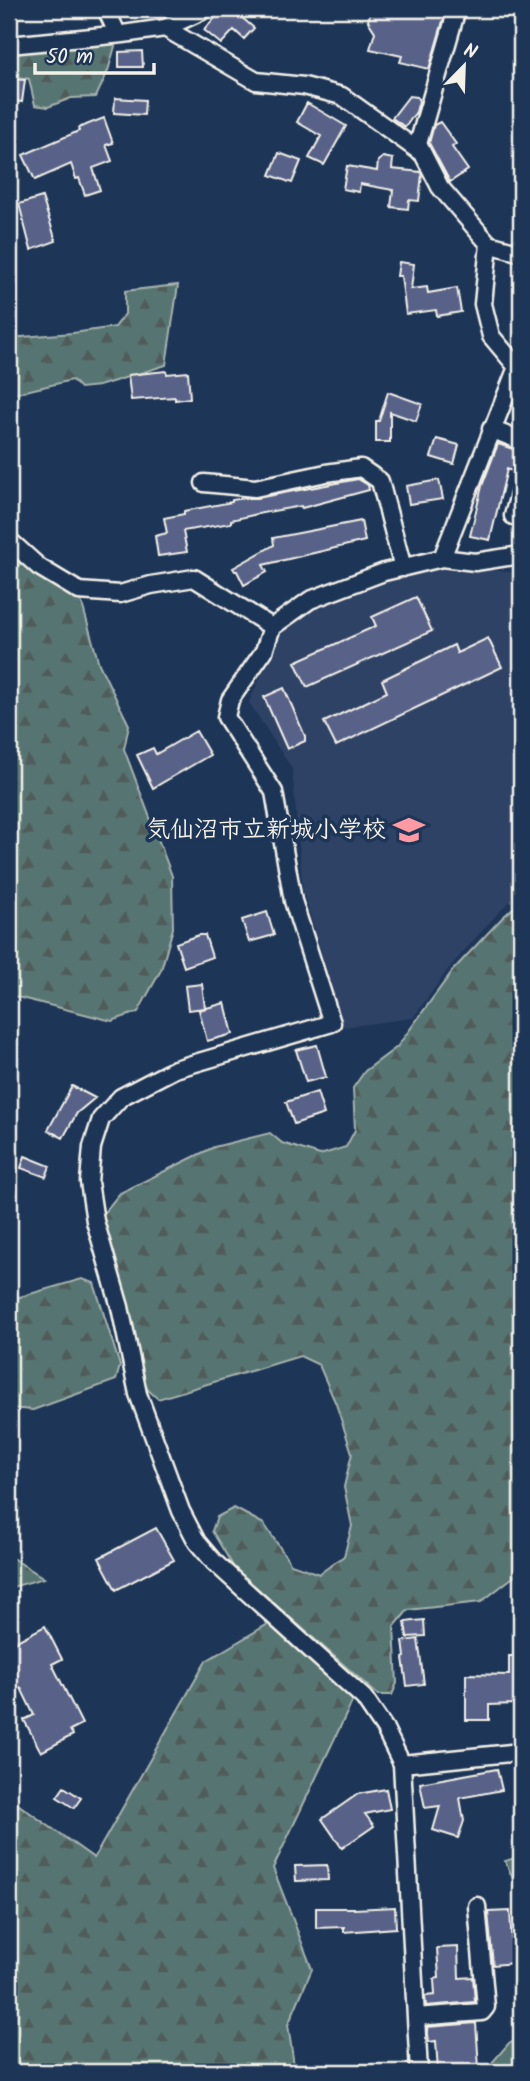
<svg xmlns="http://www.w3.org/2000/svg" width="530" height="2081" font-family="Kalam,'Klee One',sans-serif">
<defs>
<pattern id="green-dots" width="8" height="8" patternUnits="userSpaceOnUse" patternTransform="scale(1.75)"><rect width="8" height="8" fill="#577472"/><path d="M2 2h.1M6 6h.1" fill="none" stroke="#4f5c5a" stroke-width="1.8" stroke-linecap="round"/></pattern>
<pattern id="forest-firs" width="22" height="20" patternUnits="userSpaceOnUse" patternTransform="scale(1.75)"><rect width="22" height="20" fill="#577472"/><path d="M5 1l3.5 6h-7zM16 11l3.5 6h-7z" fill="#4f5c5a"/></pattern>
</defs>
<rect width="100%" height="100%" fill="#1d3557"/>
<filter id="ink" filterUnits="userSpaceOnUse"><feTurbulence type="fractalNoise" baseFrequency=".0143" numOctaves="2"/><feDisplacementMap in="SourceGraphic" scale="14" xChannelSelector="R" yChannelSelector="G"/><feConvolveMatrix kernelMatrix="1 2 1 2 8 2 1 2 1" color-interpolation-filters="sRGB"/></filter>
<g filter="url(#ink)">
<!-- built -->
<path fill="#2f4266" d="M451 566 521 573V891L498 913 450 967 413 1018 344 1027 303 891 292 769 249 702 281 632 307 609 378 580Z"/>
<!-- green -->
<path fill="url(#green-dots)" stroke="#a6b2ad" stroke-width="2" d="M521 1856V1883L514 1881 505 1861Z"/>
<!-- forest -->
<path fill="url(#forest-firs)" stroke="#a6b2ad" stroke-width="2" d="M117 39 108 71 96 97 71 98 48 107 35 105 29 79 9 76V50Z
M178 285 166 365 99 386 80 388 72 380 9 395V338L73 333 115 327 125 314V291Z
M25 562 81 600 99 664 129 725 124 749 172 876 173 928 161 970 138 1012 112 1021 9 995V568Z
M521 901V1571L481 1602 408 1610 394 1627 397 1683 392 1695H378L235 1569 212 1531 217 1517 234 1508 264 1524 291 1564 319 1574 344 1556 352 1526 344 1487 352 1453 336 1404 319 1365 300 1356 158 1399 146 1388 102 1215 120 1193 214 1147 270 1133 282 1143 320 1155 346 1147 355 1130 353 1088 365 1071 397 1047 454 969 502 918Z
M82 1279 94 1283 120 1366 116 1380 33 1410 9 1408V1300Z
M9 1556 44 1578 9 1588Z
M268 1624 353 1700 273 1868 312 1969 288 2025 295 2072H9V1798L94 1858 206 1661Z
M521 2036V2072H484L509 2043Z"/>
<!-- building -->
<path fill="#586289" stroke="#f4f1e8" stroke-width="2" d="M223 9H232L254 28 244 39 234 30 221 44 204 30Z
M371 9 420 10 421 9H434L446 11 429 69 400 62 402 56 370 49 375 32 368 21Z
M142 51 143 67H119V52Z
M12 79 25 80 22 102 9 100V86H11Z
M409 96 417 97 419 101 416 112 405 127 392 118Z
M115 98 145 100 144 115 114 113Z
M307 103 346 126 324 165 309 158 321 136 297 122Z
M104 118 113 143 106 145 112 161 93 168 100 190 85 195 79 178 76 179 71 164 35 180 23 155 79 131 78 128Z
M440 122 456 144 452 147 468 170 450 182 429 143 434 125Z
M279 153 301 161 292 183 270 175Z
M383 157 393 159 392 169 421 172 422 174 419 201 409 200 408 209 391 207 393 190 360 184 359 192 343 189 347 166 377 171 378 161Z
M42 197 56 241 31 250 19 204Z
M399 262 414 264 411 289 427 287 428 293 457 288 461 312 437 316 436 310 406 314 401 276H397Z
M166 371 167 374 188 372 190 398 175 400V397L131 400 128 375Z
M388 392 422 404 416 421 390 412V442H376V421H379Z
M437 439 459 445 454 464 431 457Z
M498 444 519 451 512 471 507 469 490 540 470 536 482 486Z
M358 479 368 485 369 490 302 508 301 506 262 513 231 520V523L183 531 187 552 158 556 155 536 167 533 164 518 184 514V511L232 502V500L245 498H257Z
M439 480 443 499 409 504 406 486Z
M361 521 365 541 263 565 267 572 244 585 237 571H235L233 568 274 545 273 538Z
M416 597 432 631 307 687 295 662 376 626 372 617Z
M488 638 502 667 336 746 324 722 387 692 382 680 454 645 457 653Z
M284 688 305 736V741L287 749 264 697Z
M196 731 210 755 153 788 137 755 153 748 156 754Z
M267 912 274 935 249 942 242 920Z
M199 935H205L212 957 184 967 176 943Z
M202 984 205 1008 188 1010 185 986Z
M225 1003 233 1034 207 1041 199 1010Z
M317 1045 326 1077 306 1082 296 1050Z
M72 1086 95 1098 77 1113 63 1138 48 1130Z
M317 1092 324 1114 294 1124 286 1102Z
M25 1156 50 1166 46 1177 21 1168Z
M156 1528 174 1560 116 1590 99 1558Z
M424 1620 425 1636 407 1637 405 1622Z
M45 1626 62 1659 52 1664 82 1724 70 1730 73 1735 41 1752 24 1720 34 1715 21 1688 9 1694V1645Z
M418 1639 424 1684 407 1686 403 1658 405 1657 403 1641Z
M509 1656H521V1681H514L515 1704 489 1705V1720H466V1674L509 1675Z
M497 1769 502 1790 460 1798 464 1821 458 1838 433 1830 440 1806 425 1808 420 1783Z
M64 1787 81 1798 74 1808 57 1797Z
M386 1789 390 1809 365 1814 374 1826 342 1848 322 1819 358 1794Z
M327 1865 328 1880 296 1881 295 1866Z
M395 1907 396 1928 344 1932V1927L316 1928V1908H354V1909Z
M510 1911 512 1947H513L515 1963 493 1965 488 1912Z
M458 1947 459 1978 473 1977 475 2002 426 2006 425 1996 435 1995 434 1979 439 1978 437 1948Z
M476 2023 479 2068 467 2069V2072H438L436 2041 429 2042 427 2027Z"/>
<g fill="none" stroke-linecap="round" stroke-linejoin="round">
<defs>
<path id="minor" d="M106 9 117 33
M457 9 418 144 440 187 489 244
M165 28 256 81 304 86 342 96 423 154
M9 45 123 34 165 28 200 12 204 9
M491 429 521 441
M204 483 255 488 326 473 361 468 380 481 403 568
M513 516 521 487
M9 540 39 567 79 591 120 594 151 585 194 578 272 627
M442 558 517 367 491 336 483 304 489 244 521 253
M402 1764 521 1752
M416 2017 482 2012 486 2007 477 1906
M419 2072 402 1764 385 1729 364 1698 214 1562 197 1542 181 1511 138 1394 120 1307 95 1221 89 1182 92 1147 101 1119 121 1097 175 1069 332 1023 293 901 274 792 226 717 230 700 264 651 272 627 310 600 384 572 442 558 475 562 521 555"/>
</defs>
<!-- minor casing -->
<use href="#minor" stroke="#f4f1e8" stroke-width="21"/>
<!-- minor -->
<use href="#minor" stroke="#1d3557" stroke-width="16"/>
</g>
</g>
<!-- icons -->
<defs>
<symbol id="school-bare" viewBox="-9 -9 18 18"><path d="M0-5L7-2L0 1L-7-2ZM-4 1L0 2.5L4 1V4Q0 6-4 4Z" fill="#ff9aa2" stroke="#1d3557" stroke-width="2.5" paint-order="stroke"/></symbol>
</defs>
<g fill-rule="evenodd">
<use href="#school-bare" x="387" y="808" width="44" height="44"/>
</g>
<g text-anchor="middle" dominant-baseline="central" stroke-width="7" stroke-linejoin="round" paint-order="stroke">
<!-- poi labels -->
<g font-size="24" font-weight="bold" fill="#f4f1e8" stroke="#1d3557" text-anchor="end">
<text x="386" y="830">気仙沼市立新城小学校</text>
</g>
</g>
<!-- margin -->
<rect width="530" height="2081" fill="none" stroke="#1d3557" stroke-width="35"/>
<rect x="18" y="18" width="495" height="2046" fill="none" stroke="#f4f1e8" stroke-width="2.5" filter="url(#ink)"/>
<!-- north arrow -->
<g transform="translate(464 66) rotate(23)" stroke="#1d3557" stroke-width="5" paint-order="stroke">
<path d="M0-5L12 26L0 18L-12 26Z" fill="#f4f1e8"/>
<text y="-10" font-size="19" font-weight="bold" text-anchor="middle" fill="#f4f1e8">N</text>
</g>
<!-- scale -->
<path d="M35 63v10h119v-10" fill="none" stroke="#f4f1e8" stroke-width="3.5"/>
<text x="46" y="63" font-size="21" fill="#f4f1e8" stroke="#1d3557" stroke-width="5" paint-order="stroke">50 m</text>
</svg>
